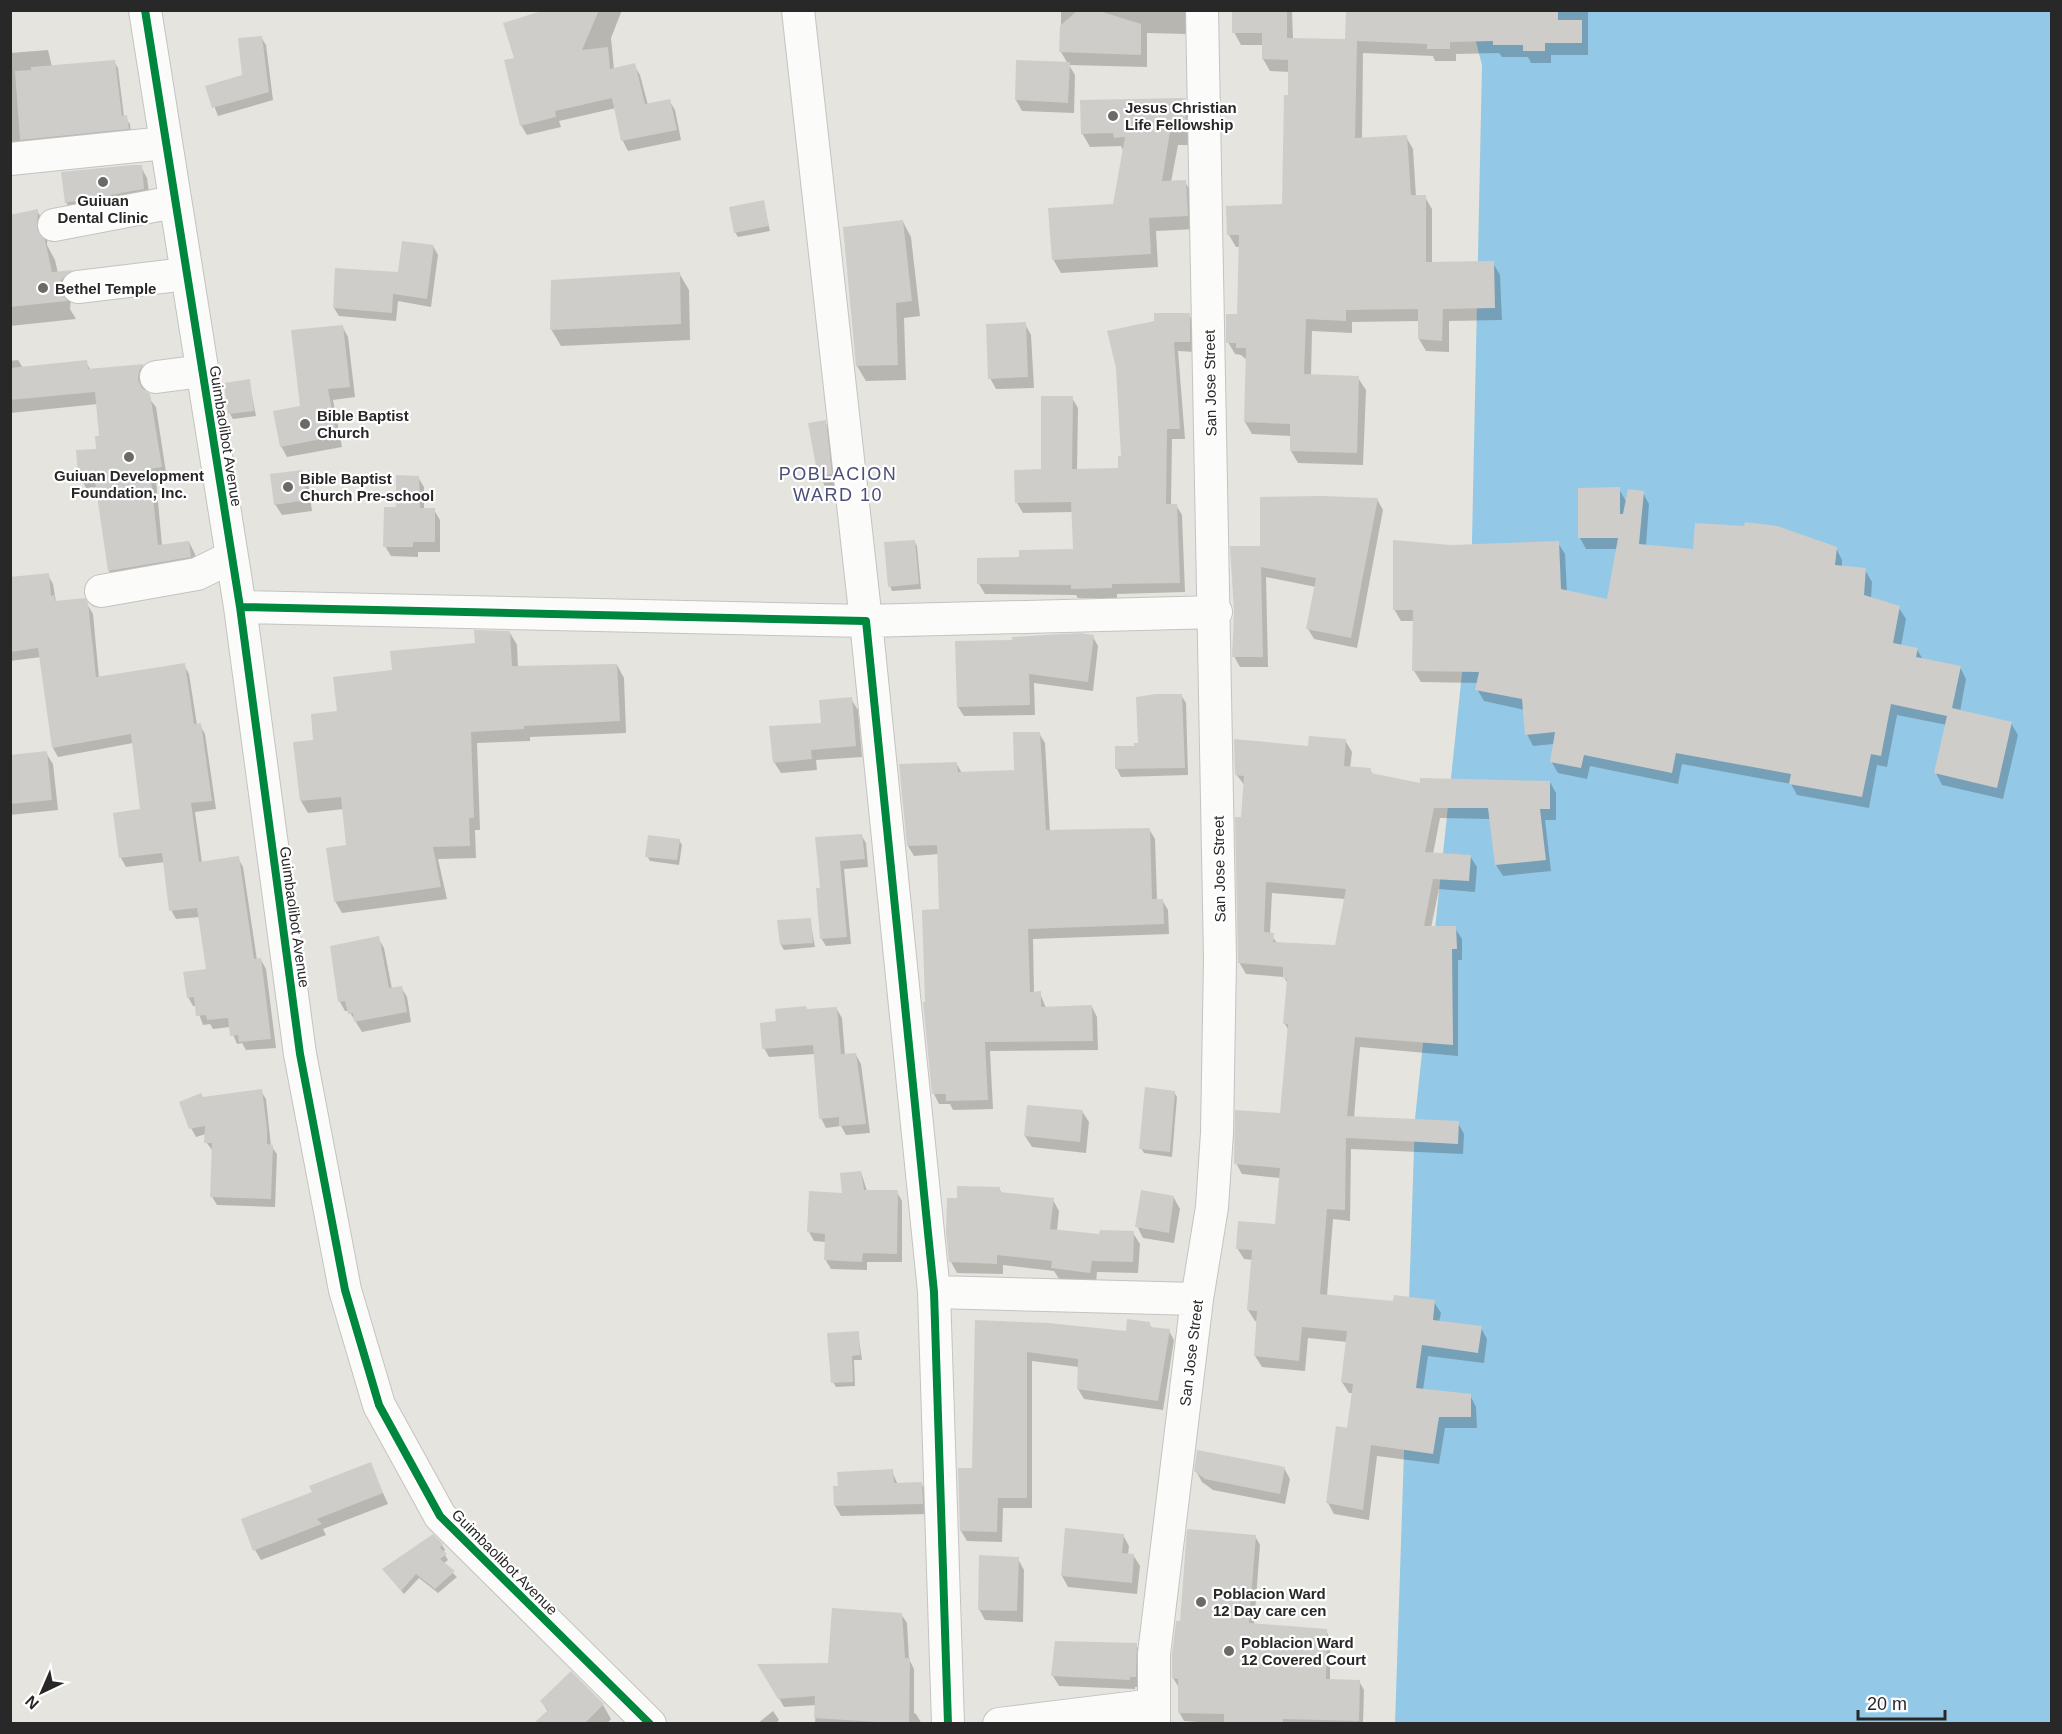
<svg xmlns="http://www.w3.org/2000/svg" width="2062" height="1734" font-family="Arial,sans-serif">
<rect width="100%" height="100%" fill="#e6e4de"/>
<!-- water -->
<path fill="#93c9e6" d="M1468 11H2051V1723L1395 1724 1415 1119 1471 588 1482 65Z"/>
<!-- shadow -->
<path fill="#0003" fill-rule="evenodd" d="M570 10H622L611 38 614 69 634 65 640 75 648 105 669 100 675 110 681 140 628 151 623 141 616 108 559 121 561 127 527 135 521 125 516 59Z
M1061 10H1187L1186 34 1147 33V67L1069 65 1075 75 1074 113 1022 111 1016 100 1068 64 1061 52Z
M1234 10H1292L1293 39 1348 41V10H1588V55H1551V63H1531L1528 57H1502L1499 53 1456 54V61H1435L1433 56 1363 53 1362 139 1406 137 1413 149 1416 197H1425L1432 209V263H1493L1500 275 1502 320 1449 321V352L1426 351 1419 339 1420 321 1352 322V333L1312 331 1311 376 1358 378 1366 390 1363 465 1298 463 1291 451 1292 436 1252 434 1245 422 1247 360 1241 355 1235 354 1228 342 1238 316 1240 247H1236L1229 235 1283 205 1290 72 1270 71 1263 59V45H1241L1234 32Z
M261 37 266 45 273 100 218 116 207 87 244 77Z
M48 50 52 67 114 62 118 68 124 117 130 124 131 135 13 147 10 142V53Z
M1185 99 1193 113V145H1178L1171 182H1185L1193 195 1195 229 1156 231 1158 267 1061 273 1053 259 1114 206 1124 152 1121 146 1090 147 1082 133Z
M141 167 147 178 150 200 72 213 66 202Z
M763 202 770 231 738 237 735 232Z
M37 211 48 229 47 245 55 260 58 273 72 272 82 289 71 299 70 309 76 319 10 326V278Z
M903 222 911 237 920 316 904 318 906 380 866 381 857 366Z
M433 246 438 255 431 307 398 301 396 321 339 316 334 308 399 274Z
M679 273 689 290 690 340 561 346 551 329Z
M1189 315 1195 325V352L1178 351 1185 439H1172L1171 505H1176L1182 515 1185 592 1117 594V598H1078L1076 595 985 594 979 584 1021 559 1074 551 1073 512 1023 513 1017 503 1043 471 1072 398 1078 408 1077 470 1119 469 1122 458 1117 368Z
M1025 324 1031 335 1034 388 996 389 990 378Z
M342 326 348 337 355 397 333 400 342 447 287 457 281 446Z
M18 360 23 368 86 362 91 371 143 366 150 377 144 392 156 407 167 479 156 480 162 545 189 542 195 554 197 568 116 583 109 571 98 487 86 488 80 476 77 452 98 450 101 437 98 404 10 413V361Z
M249 381 256 416 233 419 230 414Z
M825 422 838 445 844 496 832 498 819 476Z
M301 471 308 482 312 511 282 515 275 504Z
M418 477 424 487V509L434 510 440 520V552H418V557L391 556 385 546 397 509Z
M1619 489 1627 503 1643 493 1649 504 1646 546 1695 551 1836 548 1842 560V567L1865 570 1872 582 1871 599 1899 608 1906 619 1901 646 1917 649 1923 660 1960 667 1966 679 1960 712 2011 723 2018 735 2003 799 1942 785 1936 773 1947 725 1897 715 1887 767 1877 765 1869 808 1797 795 1791 784 1682 764 1678 784 1590 766 1587 779 1558 773 1551 761 1554 744 1533 746 1527 734 1525 710 1484 701 1477 689 1478 683 1421 682 1414 671V621H1401L1394 609 1451 546 1558 543 1565 554 1567 592 1608 600 1618 549H1586L1580 538Z
M1377 499 1383 510 1357 648 1314 639 1308 629 1316 587 1266 577 1268 667H1240L1234 656 1262 547Z
M914 541 917 546 921 589 892 591 890 586Z
M48 575 53 584 56 602 84 599 93 614 99 678 184 665 189 674 197 725H200L205 734 216 809 195 812 202 863 238 858 243 867 257 960H261L266 969 276 1048 246 1050 242 1043 237 1044 230 1027 213 1029 210 1024 203 1025 196 1006H193L188 997 208 970 200 917 176 919 171 910 165 862 126 867 121 858 142 811 133 743 58 757 53 748 41 657 10 661V579Z
M510 633 517 645 518 668 617 665 624 678 626 733 530 737V741L477 743 480 830H475L476 858 438 859 447 899 342 913 335 901 348 846 344 809 308 813 301 801 315 742 339 712 394 672Z
M1093 637 1098 646 1093 691 1034 683 1035 715 964 716 958 707Z
M1181 695 1186 703 1188 775 1121 777 1117 769Z
M851 699 858 710 862 757 816 760 817 770 781 773 774 762Z
M1039 733 1045 743 1050 832 1149 829 1155 839 1157 900H1162L1168 910 1169 934 1033 939 1034 993H1040L1046 1008 1092 1007 1097 1017 1098 1050 990 1051 993 1109 953 1110 950 1104H939L934 1094 926 1004 940 911 939 854 914 856 908 846 956 763 962 773 1016 772Z
M1345 740 1352 752 1350 768 1370 769 1373 775 1421 784 1550 782 1556 793V820H1545L1551 871 1503 876 1496 865 1491 819 1440 818 1433 854 1470 856 1477 867 1475 892 1439 889 1431 928H1455L1462 939V960H1458V1056L1360 1047 1354 1118 1458 1123 1464 1134 1463 1154 1351 1149 1350 1221 1333 1219 1327 1296 1394 1302H1434L1441 1313 1439 1322 1481 1328 1487 1339 1484 1363 1428 1356 1423 1390 1470 1395 1476 1407 1477 1428H1445L1439 1464 1377 1456 1369 1520 1334 1514 1328 1503 1348 1429 1353 1393H1349L1342 1382 1347 1342 1308 1338 1305 1371 1262 1367 1255 1356 1258 1321H1255L1248 1310 1253 1260 1244 1259 1237 1248 1276 1226 1280 1178 1242 1174 1236 1163 1282 1114 1289 1031 1285 1024 1288 984 1284 977 1246 974 1239 962 1245 786 1236 774 1309 748ZM1272 893 1345 899 1336 946 1278 944 1270 934Z
M46 753 53 764 58 810 10 815V757Z
M861 835 866 843 868 867 844 869 851 944 826 946 821 938V889L817 839Z
M679 840 682 845 679 865 650 861 647 856Z
M810 919 815 947 784 950 781 945Z
M378 938 384 948 392 989 401 987 407 997 411 1022 362 1032 349 1011H345L340 1002 332 947Z
M836 1008 842 1018 845 1056 856 1055 861 1064 870 1133 846 1135 841 1126 826 1128 821 1118 815 1054 769 1057 764 1048Z
M261 1091 266 1099 271 1146 277 1154 275 1207 217 1205 212 1197 213 1151 206 1142V1134L196 1137 191 1128 203 1098Z
M1174 1092 1177 1097 1172 1157 1144 1153 1141 1148Z
M1082 1111 1089 1122 1086 1153 1032 1147 1025 1136Z
M861 1172 867 1191 897 1192 902 1201V1262H867V1270L831 1269 825 1259 826 1242 814 1241 809 1232Z
M999 1188 1002 1194 1053 1200 1059 1211 1057 1231 1101 1236 1133 1233 1140 1244 1138 1273 1097 1272 1096 1283 1059 1279 1054 1271 1003 1265V1274L957 1273 951 1262 959 1199Z
M1174 1198 1180 1209 1174 1243 1143 1238 1137 1226Z
M976 1321 1127 1333 1149 1324 1152 1328 1169 1331 1174 1340 1163 1410 1084 1399 1078 1389 1079 1367 1032 1361V1508H1003L1002 1542 967 1541 961 1531 974 1470Z
M858 1333 862 1360H854L855 1386 836 1387 833 1382Z
M370 1464 388 1504 323 1529 326 1535 261 1560 255 1550 314 1492Z
M1284 1468 1290 1479 1285 1504 1213 1490 1202 1482 1196 1471Z
M892 1471 898 1485 921 1483 927 1493 928 1514 841 1516 835 1506Z
M1123 1535 1129 1546 1128 1555H1133L1140 1566 1137 1594 1068 1587 1062 1576Z
M1255 1536 1260 1545 1254 1625 1326 1630 1330 1639V1680L1359 1681 1364 1690 1363 1724H1226L1184 1721 1179 1712 1178 1686 1173 1678 1181 1623Z
M442 1545 445 1550 443 1552 448 1560 443 1564 457 1577 438 1593 419 1578 404 1594 384 1570Z
M1018 1559 1024 1570 1023 1622 985 1620 979 1609Z
M901 1614 907 1623 909 1659 914 1669V1713L916 1714 922 1724H815L816 1705 784 1707 760 1665H830Z
M1136 1645 1142 1655 1141 1687H1135V1689L1059 1686 1053 1676Z
M542 1702 603 1705 611 1719 607 1724H536L548 1712Z
M773 1711 779 1720 776 1724H757Z"/>
<!-- building -->
<path fill="#cfcdc9" fill-rule="evenodd" d="M545 10H599L582 50 608 47 610 69 635 63 645 104 670 99 677 130 621 141 612 98 555 111 556 117 520 126 504 60 514 58 503 23Z
M1078 10H1096L1141 24V55L1059 52 1060 26Z
M1232 10H1287V38L1345 39 1346 10H1558V20H1582V43H1545V51H1523V45H1493V41L1450 42V49H1427V44L1357 41 1355 138 1407 135 1411 195H1426V262L1494 261 1495 308 1443 309 1442 341 1418 339V309L1346 310V321L1306 319 1304 374 1359 376 1357 453 1290 451V424L1244 422 1246 348H1236V343H1226V314H1237L1239 235H1227L1226 206 1282 204 1284 95H1288V60L1262 59V33H1232Z
M262 36 269 92 212 108 205 86 242 75 238 38Z
M115 60 122 116 127 115 129 129 20 140 15 71 31 70V67Z
M1016 60 1070 62 1068 103 1015 100Z
M1186 98V132H1170L1162 181 1186 180 1188 216 1149 218 1151 254 1052 260 1048 208 1113 204 1125 137 1114 138 1113 133 1081 134 1080 100Z
M132 165H142L144 189 65 203 61 172Z
M764 200 769 226 734 233 729 207Z
M38 209 37 229 45 240 52 272 73 270 61 280 60 290 67 301 10 307V215Z
M903 220 912 301 896 303 898 365 856 366 843 227Z
M402 241 434 245 427 299 393 294 392 313 333 308 335 268 398 272Z
M680 272 681 324 550 330 551 280Z
M1154 313H1190V342H1174L1180 429H1167L1166 504H1177L1180 583 1112 584V588L1071 589V585L977 584V558L1019 557V550L1073 549 1071 502 1015 503 1014 470 1041 469V396H1073L1072 469 1118 468V456H1121L1116 368 1107 331 1154 321Z
M1026 322 1028 377 988 379 986 324Z
M343 325 350 387 328 389 337 436 280 447 273 411 300 406 291 330Z
M87 360 88 369 144 364 139 371 138 380 142 388 150 394 162 467 150 469 158 545 189 541 191 557 108 571 94 475 78 476 76 450 96 449 95 436H99L95 392 10 400V368Z
M250 379 254 411 228 414 224 383Z
M826 420 832 474 818 477 808 423Z
M302 470 307 500 274 505 270 474Z
M396 475 419 476 420 508H435V542H413V547H383L384 507H396Z
M1620 487V514H1623L1628 489 1644 491 1639 544 1693 549 1695 523 1744 526 1745 522 1777 526 1837 547 1835 565 1866 568 1864 595 1900 606 1893 643 1918 648 1916 657 1961 666 1952 708 2012 722 1997 788 1934 773 1947 716 1891 704 1881 756 1871 754 1862 797 1789 784 1791 774 1676 753 1672 773 1584 755 1581 768 1550 762 1555 732 1525 735 1522 699 1475 690 1479 672 1412 671 1413 610H1393V540L1451 545 1559 541 1561 589 1607 599 1618 538H1578V488Z
M1322 496 1378 498 1351 638 1306 629 1316 578 1261 567 1263 657H1232L1234 612 1230 546H1260V497Z
M915 540 919 584 888 587 884 542Z
M49 573 51 596 54 595 55 601 85 598 88 603 96 677 185 663 194 724 201 723 212 801 191 803 199 862 239 856 254 959 261 958 271 1039 239 1042 238 1035 230 1036 228 1018 207 1020 206 1015 196 1016 194 997 187 998 183 972 206 969 197 908 169 911 162 853 119 858 113 813 140 809 131 734 52 748 38 648 10 652V577Z
M474 630 510 631 512 666 617 664 620 721 524 726V729L471 732 474 818H469L470 846 433 847 441 887 334 902 326 848 346 845 341 797 300 801 293 742 313 740 311 714 337 711 333 677 392 670 390 651 475 643Z
M1080 633 1094 635 1088 682 1029 674 1030 705 957 707 955 641 1012 640V637Z
M1156 694H1182L1185 768 1115 769V746H1134V743H1138L1136 697Z
M852 697 856 746 811 750 812 759 773 763 769 726 821 723 819 700Z
M1013 732H1040L1046 830 1150 828 1152 899H1163L1164 924 1028 929 1030 992 1041 991V1007L1092 1005 1093 1041 985 1042 988 1100 946 1101V1094H932L923 1002H925L922 910 939 909 937 845 907 846 899 764 957 762 958 772 1014 770Z
M1309 736 1346 739 1344 766 1371 768V773L1420 783V778L1550 781V809H1540L1546 860 1495 865 1488 808H1434L1425 852 1471 855 1469 881 1433 879 1424 926H1456L1457 949H1452L1453 1045 1355 1037 1347 1116 1459 1121 1458 1144 1346 1138 1345 1210 1327 1209 1320 1294 1393 1301 1394 1295 1435 1300 1433 1320 1482 1326 1478 1353 1422 1345 1416 1388 1471 1394V1417H1439L1433 1454 1371 1445 1363 1510 1326 1503 1336 1426 1347 1428 1353 1384 1341 1382 1347 1331 1302 1327 1299 1361 1254 1356 1257 1311 1247 1310 1252 1250 1236 1249 1238 1221 1275 1224 1280 1168 1234 1164 1235 1110 1280 1113 1288 1024H1283L1287 979 1283 978V967L1238 963 1235 817H1241L1244 776 1235 775 1234 739 1308 746ZM1266 882 1346 889 1335 945 1273 942 1274 933 1264 932Z
M47 751 52 800 10 804V755Z
M862 834 865 859 840 861 847 937 820 939 816 888H820L815 837Z
M648 835 680 839 677 860 645 857Z
M811 918 813 943 780 945 777 920Z
M379 936 389 988 402 986 407 1012 354 1022 353 1013 348 1014 345 1001 338 1002 330 946Z
M806 1006 807 1009 837 1007 841 1054 856 1053 866 1124 839 1126V1117L819 1119 813 1045 762 1049 760 1023 776 1021 775 1009Z
M1145 1087 1175 1091 1170 1152 1139 1149Z
M262 1089 267 1129V1144L273 1145 271 1199 210 1197 212 1143H204L205 1126 189 1129 179 1102 201 1093 203 1097Z
M1027 1105 1083 1110 1080 1142 1024 1136Z
M861 1171 864 1190H898L897 1254 863 1253 862 1262 824 1260 825 1234 807 1232 809 1191 842 1193 840 1173Z
M957 1186 1000 1187V1192L1054 1198 1050 1229 1099 1234 1100 1230 1134 1231 1133 1262 1092 1261 1090 1273 1051 1268 1052 1261 997 1255V1264L949 1262 946 1231 947 1198H957Z
M1141 1190 1174 1196 1169 1233 1135 1227Z
M1127 1319 1150 1322V1327L1170 1329 1158 1401 1077 1389 1078 1359 1027 1352V1498H998L997 1532 960 1531 958 1468H972L975 1320 1048 1323 1126 1331Z
M859 1331 860 1355 852 1356 853 1382 831 1383 827 1333Z
M1197 1450 1285 1467 1280 1494 1205 1479 1194 1471Z
M371 1462 383 1493 317 1519 322 1524 253 1551 241 1519 312 1492 309 1486Z
M893 1469 894 1483 922 1482 923 1504 834 1506 833 1486H838L837 1472Z
M1065 1528 1124 1534 1122 1553 1134 1554 1132 1583 1061 1576Z
M1187 1529 1256 1535 1249 1623 1327 1629 1326 1679 1360 1680 1359 1721 1283 1719V1724L1224 1723V1714L1178 1713V1679L1172 1678V1655L1176 1621H1180Z
M433 1534 443 1544 440 1548 447 1554 440 1559 455 1571 435 1589 416 1574 401 1591 382 1569Z
M979 1555 1019 1557 1017 1611 978 1610Z
M832 1608 902 1613 905 1658H910L909 1724 814 1718 815 1696 778 1699 757 1664 828 1663Z
M1055 1641 1137 1643 1136 1677H1130V1680L1051 1676Z
M571 1671 604 1704 584 1724H533L548 1710 540 1701Z"/>
<g fill="none" stroke-linecap="round" stroke-linejoin="round">
<defs>
<path id="minor" d="M145 10 240 607 300 1054 345 1290 379 1405 440 1516 650 1724
M798 10 866 621 1216 612
M10 159 165 143
M54 225 174 202
M78 287 186 274
M156 377 202 371
M101 591 197 574 232 557
M240 607 866 621 934 1292 948 1724
M934 1292 1197 1299
M999 1724 1154 1705
M1154 1724V1654L1197 1299 1212 1207 1217 1133 1220 958 1202 10"/>
</defs>
<!-- minor casing -->
<use href="#minor" stroke="#c4c3c3" stroke-width="34"/>
<!-- minor -->
<use href="#minor" stroke="#fbfbfa" stroke-width="32"/>
<defs>
<path id="cycleway" d="M145 10 240 607 300 1054 345 1290 379 1405 440 1516 650 1724
M240 607 866 621 934 1292 948 1724"/>
</defs>
<!-- cycleway casing -->
<use href="#cycleway" stroke="#fff" stroke-width="11"/>
<!-- cycleway -->
<use href="#cycleway" stroke="#00873e" stroke-width="8"/>
</g>
<!-- markers -->
<g fill="#6a6a68" stroke="#fff" stroke-width="2">
<circle cx="1113" cy="116" r="6"/>
<circle cx="103" cy="182" r="6"/>
<circle cx="43" cy="288" r="6"/>
<circle cx="305" cy="424" r="6"/>
<circle cx="129" cy="457" r="6"/>
<circle cx="288" cy="487" r="6"/>
<circle cx="1201" cy="1602" r="6"/>
<circle cx="1229" cy="1651" r="6"/>
</g>
<g text-anchor="middle" dominant-baseline="central" stroke-width="4.5" stroke-linejoin="round" paint-order="stroke">
<!-- poi labels -->
<g font-size="15" font-weight="bold" fill="#282828" stroke="#fff" text-anchor="start">
<text x="1125" y="107">Jesus Christian<tspan x="1125" dy="17">Life Fellowship</tspan></text>
<text x="103" y="200" text-anchor="middle">Guiuan<tspan x="103" dy="17">Dental Clinic</tspan></text>
<text x="55" y="288">Bethel Temple</text>
<text x="317" y="415">Bible Baptist<tspan x="317" dy="17">Church</tspan></text>
<text x="129" y="475" text-anchor="middle">Guiuan Development<tspan x="129" dy="17">Foundation, Inc.</tspan></text>
<text x="300" y="478">Bible Baptist<tspan x="300" dy="17">Church Pre-school</tspan></text>
<text x="1213" y="1593">Poblacion Ward<tspan x="1213" dy="17">12 Day care cen</tspan></text>
<text x="1241" y="1642">Poblacion Ward<tspan x="1241" dy="17">12 Covered Court</tspan></text>
</g>
<!-- street labels -->
<g font-size="15" fill="#282828" stroke="#fff">
<text transform="translate(1210 383) rotate(-91)">San Jose Street</text>
<text transform="translate(226 436) rotate(81)">Guimbaolibot Avenue</text>
<text transform="translate(1219 869) rotate(-91)">San Jose Street</text>
<text transform="translate(295 917) rotate(82)">Guimbaolibot Avenue</text>
<text transform="translate(1191 1353) rotate(-83)">San Jose Street</text>
<text transform="translate(505 1562) rotate(45)">Guimbaolibot Avenue</text>
</g>
<!-- quarter labels -->
<g font-size="18" letter-spacing="1.5" fill="#4b4e76" stroke="#fff">
<text x="838" y="474">POBLACION<tspan x="838" dy="21">WARD 10</tspan></text>
</g>
</g>
<!-- border -->
<rect width="2062" height="1734" fill="none" stroke="#282828" stroke-width="24"/>
<!-- north arrow -->
<g transform="translate(42 1692) rotate(224)" stroke="#ffffff" stroke-width="4.5" paint-order="stroke">
<path d="M0-4.5L10 22L0 15L-10 22Z" fill="#282828"/>
<text y="-9" font-size="16" font-weight="bold" text-anchor="middle" fill="#282828">N</text>
</g>
<!-- scale -->
<path d="M1858 1710v9h87v-9" fill="none" stroke="#282828" stroke-width="3"/>
<text x="1867" y="1710" font-size="18" fill="#282828" stroke="#ffffff" stroke-width="4.5" paint-order="stroke">20 m</text>
</svg>
